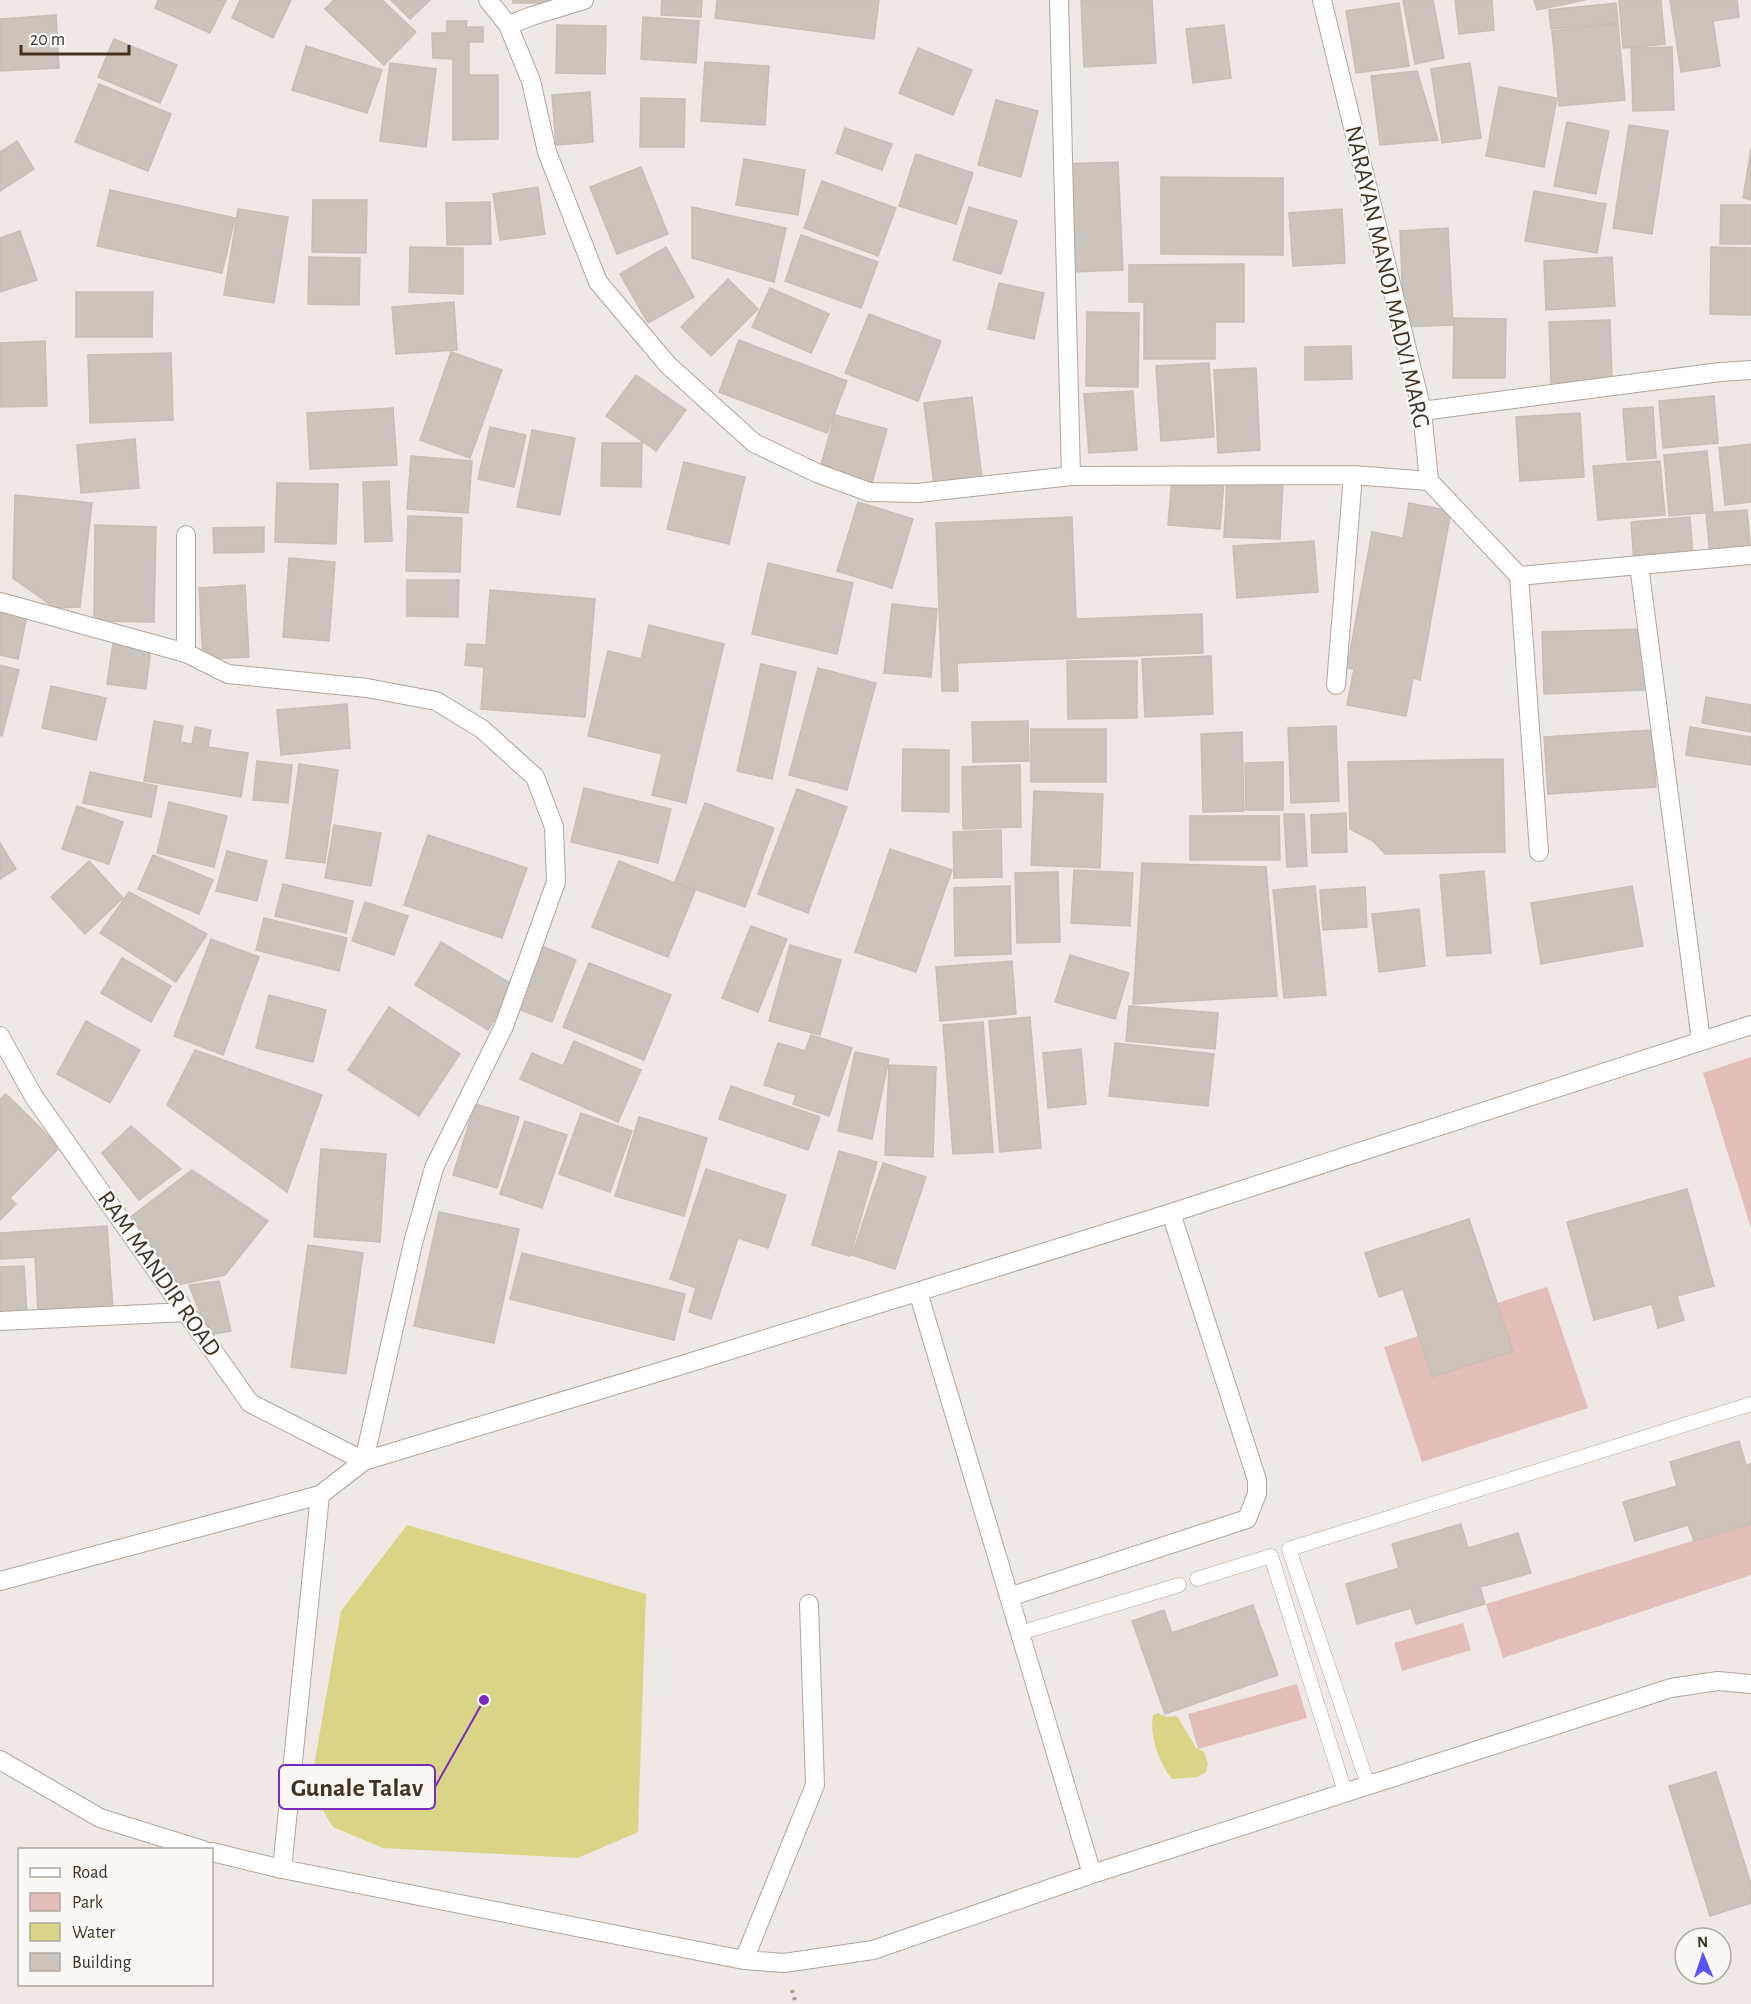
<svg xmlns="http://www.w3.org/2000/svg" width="1751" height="2004" font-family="'Alegreya Sans',sans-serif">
<rect width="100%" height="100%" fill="#efe8e4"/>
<!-- green -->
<path fill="#e2bdba" d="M1751 1057V1228L1703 1073Z
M1547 1287 1588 1408 1422 1462 1384 1347 1418 1336 1432 1377 1513 1351 1497 1303Z
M1751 1523V1575L1503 1658 1486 1604Z
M1463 1623 1471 1650 1402 1671 1394 1643Z
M1297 1684 1307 1718 1198 1749 1188 1714Z"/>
<!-- water -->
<path fill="#dad586" d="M407 1525 646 1594 638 1832 578 1858 383 1848 333 1827 310 1789 341 1611Z
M1158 1713 1167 1717 1177 1716 1196 1748 1204 1752 1208 1764 1206 1772 1197 1777 1172 1779C1159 1763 1149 1736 1153 1715Z"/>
<!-- building -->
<path fill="#cdc3bb" stroke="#cabdb5" stroke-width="1.5" d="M158 0H226L210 33 155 8Z
M240 0H291L273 38 232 18Z
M334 0H382L416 32 384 65 325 9Z
M391 0H430L410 19Z
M513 0H561V3H513Z
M662 0H702L701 17 661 15Z
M717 0H879L874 39 715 18Z
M1081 0H1152L1156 63 1084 67Z
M1403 0H1433L1444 58 1415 64Z
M1455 0H1492L1494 30 1459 34Z
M1534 0H1585L1537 10Z
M1619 0H1661L1665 44 1623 48Z
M1670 0H1737L1739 17 1713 21 1720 66 1681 72Z
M1399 3 1409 66 1356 73 1346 11Z
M1616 3 1618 23 1551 29 1549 10Z
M56 15 59 68 0 71V19Z
M643 17 699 21 696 63 641 59Z
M447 21H467L466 27H483V42H469V75H498V139L453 140V59L433 58 432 33H447Z
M1618 24 1625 100 1559 106 1552 31Z
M557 25 606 26 605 74 556 73Z
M1224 25 1231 78 1193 83 1186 29Z
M114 39 177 65 160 103 98 77Z
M306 46 382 70 367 113 292 90Z
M1672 47 1674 110 1633 111 1631 48Z
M918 48 972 70 953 115 899 93Z
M705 62 769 66 765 125 701 121Z
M390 63 436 69 426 147 380 141Z
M1470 63 1481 138 1442 143 1431 69Z
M1417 71 1438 140 1380 145 1371 76Z
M99 84 171 114 148 171 75 142Z
M1499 87 1557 98 1544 167 1486 156Z
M590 92 593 142 556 145 552 95Z
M641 98 685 99 684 147H640Z
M996 100 1038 111 1021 177 978 165Z
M1567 122 1609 131 1596 194 1554 186Z
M1629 125 1668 131 1652 234 1613 228Z
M845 128 892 144 882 170 836 153Z
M17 141 34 169 0 191V152Z
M1751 149V200L1743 198Z
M916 154 973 173 956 224 899 206Z
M744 159 805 170 798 215 736 205Z
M1118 162 1123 270 1071 272 1066 164Z
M641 167 668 234 617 254 590 187Z
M1161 177 1283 178V255L1161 254Z
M822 181 896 208 878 256 804 228Z
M538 187 545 234 500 240 493 194Z
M110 190 235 218 222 273 97 246Z
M1534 191 1606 204 1597 253 1525 241Z
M313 200H367L366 253 312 252Z
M490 202 491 244 447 245 446 203Z
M1721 205H1751V244H1720Z
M692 207 786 228 774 282 692 258Z
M969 207 1017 221 1001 274 953 260Z
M238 209 288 217 274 303 224 295Z
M1342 209 1345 263 1293 266 1289 213Z
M1448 228 1453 325 1404 327 1400 231Z
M20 231 37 280 0 292V238Z
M801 235 878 262 861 308 785 281Z
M410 247 463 248V294L409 292Z
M666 247 694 297 648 323 620 274Z
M1711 247 1751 248V315L1710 314Z
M309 257 360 258 359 305 308 304Z
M1612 257 1615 306 1546 310 1544 261Z
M1244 264V322H1215V359H1144V302H1129V265Z
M728 279 758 309 711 356 681 327Z
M999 283 1044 293 1034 339 988 329Z
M770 288 829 314 811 353 752 327Z
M76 292H153L152 337H76Z
M454 302 457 350 396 354 392 307Z
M1087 312 1139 313 1138 387 1086 386Z
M869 314 941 341 918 401 845 373Z
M1454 318 1506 319 1505 378H1453Z
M1610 320 1612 380 1551 383 1549 322Z
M739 340 847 381 827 433 719 392Z
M45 341 47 406 0 407V343Z
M1351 346 1352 379 1305 380V347Z
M451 352 502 370 470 458 420 440Z
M171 353 173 420 90 423 88 355Z
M1209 363 1214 437 1161 441 1156 366Z
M1256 368 1260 450 1218 453 1214 370Z
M636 375 686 410 656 451 606 416Z
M1133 391 1137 450 1089 453 1084 394Z
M1714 396 1718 443 1663 448 1659 401Z
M972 397 982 479 934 485 924 403Z
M1653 407 1656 458 1627 460 1623 409Z
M393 408 397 465 310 469 307 413Z
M1580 413 1584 477 1520 481 1516 417Z
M835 415 887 429 872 483 820 468Z
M490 427 526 435 514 487 478 479Z
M532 430 575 438 560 515 517 507Z
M135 439 139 488 81 493 77 445Z
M602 443H642L641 487 601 486Z
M1751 444V502L1725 505 1719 448Z
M1707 451 1713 512 1669 516 1664 455Z
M411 456 472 461 468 513 407 509Z
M1660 461 1665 515 1598 520 1593 466Z
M684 462 745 477 729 544 667 529Z
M1172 476 1224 481 1220 529 1168 525Z
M389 481 392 541 365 542 363 482Z
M1227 481 1283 482 1280 539 1224 537Z
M277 483 338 484 336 544 275 542Z
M15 495 92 503 80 607 55 608 13 578Z
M858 502 913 519 892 588 837 571Z
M1409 503 1451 511 1420 680 1413 678 1406 716 1347 705 1354 669 1347 668 1372 532 1403 538Z
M1747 510 1751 553 1710 556 1706 513Z
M408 516 462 518 460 572 406 571Z
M1072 517 1076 619 1202 614 1203 653 957 663 958 691H942L936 523Z
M1690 517 1693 557 1634 563 1631 522Z
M95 525 156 527 154 622 94 621Z
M264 527V552L214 553 213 528Z
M1314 541 1318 592 1237 598 1233 546Z
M289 558 335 562 329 641 283 637Z
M768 563 853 583 837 654 752 634Z
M407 580H459L458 617 407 616Z
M245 585 249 657 203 659 199 588Z
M490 590 595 599 585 717 481 709 484 667 465 665 467 644 486 645Z
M892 604 937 609 931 677 884 673Z
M0 609 27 616 18 659 0 655Z
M649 625 724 644 686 803 652 795 662 754 588 736 608 651 641 659Z
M1642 629 1644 690 1544 694 1542 632Z
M113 643 151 647 146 689 107 684Z
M1211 656 1213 714 1145 717 1142 659Z
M1067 661H1137V718L1068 719Z
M761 664 796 672 772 779 737 771Z
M0 665 19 670 2 736 0 735Z
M818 668 876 683 847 790 789 775Z
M51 686 106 698 96 740 42 728Z
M1706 697 1751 705V732L1702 723Z
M347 704 350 748 281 755 277 710Z
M154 721 183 726 180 742 192 744 195 727 211 730 208 747 248 753 241 797 144 781Z
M1028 721 1029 761 973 762 972 722Z
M1336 726 1339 801 1291 803 1288 728Z
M1690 727 1751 737V765L1686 755Z
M1031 729H1106V782H1031Z
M1652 730 1656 787 1548 794 1544 737Z
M1242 732 1244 811 1203 812 1201 734Z
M903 749 949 750V812L902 811Z
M1503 759 1505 852 1385 854 1373 841 1350 829 1348 762Z
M257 761 292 765 288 803 253 800Z
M1283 762V810H1246L1245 763Z
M299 764 338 770 325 863 286 858Z
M1020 765 1021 827 963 829 962 767Z
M90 772 157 786 151 817 83 803Z
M584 788 671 809 658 863 571 842Z
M797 789 847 807 808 913 758 894Z
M1034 791 1103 794 1100 868 1031 865Z
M169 802 227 816 214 867 157 853Z
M705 803 774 828 745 907 675 882Z
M77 806 123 822 109 864 62 849Z
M1346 813 1347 852 1312 853 1311 815Z
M1284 814H1304L1307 866 1287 867Z
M1190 816H1279L1280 860H1190Z
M334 825 381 833 371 886 325 878Z
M1001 830 1002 877 954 878 953 832Z
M428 835 527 868 502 938 404 905Z
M0 843 16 869 0 879Z
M890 849 952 870 916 972 855 952Z
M227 851 267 861 257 901 216 891Z
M153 855 213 880 199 914 138 889Z
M89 861 123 898 85 934 51 897Z
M619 861 695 891 668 957 592 927Z
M1142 863 1266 867 1277 996 1133 1004Z
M1074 870 1133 873 1130 926 1071 923Z
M1484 871 1491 953 1447 956 1440 875Z
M1058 872 1060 942 1017 943 1015 873Z
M283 884 353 901 346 933 275 916Z
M1010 886 1011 954 955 956 954 888Z
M1315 886 1326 995 1284 998 1273 890Z
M1632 886 1643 946 1541 964 1531 903Z
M1365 887 1367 927 1323 930 1320 890Z
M129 892 207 934 176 982 100 933Z
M365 902 408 916 394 955 352 941Z
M1419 909 1425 966 1379 972 1372 914Z
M264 918 347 938 339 971 256 950Z
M751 926 787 939 758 1012 722 998Z
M211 939 259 957 223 1055 174 1036Z
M441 942 515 986 488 1030 415 985Z
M539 945 576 960 552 1022 513 1007Z
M790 945 841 960 820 1035 769 1021Z
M1070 955 1129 973 1115 1019 1055 1002Z
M122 958 171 986 151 1022 101 993Z
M1012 961 1016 1014 940 1021 936 967Z
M589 963 671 995 644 1060 563 1027Z
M269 995 326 1010 313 1062 256 1048Z
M1129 1006 1218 1013 1215 1049 1126 1041Z
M389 1007 460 1054 419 1116 348 1070Z
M1030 1017 1041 1148 1000 1152 989 1021Z
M86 1021 140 1050 110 1103 57 1074Z
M983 1022 993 1152 953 1154 943 1025Z
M811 1035 852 1048 829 1116 793 1104 796 1095 764 1085 778 1043 805 1051Z
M574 1041 641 1070 618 1122 520 1079 532 1053 563 1066Z
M1115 1043 1214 1054 1208 1106 1109 1096Z
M1081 1049 1086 1104 1048 1108 1043 1053Z
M195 1050 322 1095 287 1192 167 1105Z
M855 1052 889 1059 872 1139 838 1131Z
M889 1065 936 1067 933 1157 885 1155Z
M731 1086 820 1117 808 1150 719 1119Z
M6 1094 60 1147 10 1198 16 1204 0 1220V1099Z
M475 1104 519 1117 497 1188 453 1175Z
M581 1113 632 1131 610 1192 559 1174Z
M639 1117 707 1138 684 1216 615 1196Z
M525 1121 567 1135 542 1208 500 1194Z
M131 1126 181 1169 139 1200 102 1153Z
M321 1149 386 1154 380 1242 314 1237Z
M839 1151 877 1162 850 1256 812 1245Z
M883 1163 926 1177 895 1269 852 1255Z
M706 1169 786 1195 768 1248 738 1238 711 1319 689 1312 696 1288 670 1279Z
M192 1170 268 1221 225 1275 177 1285 132 1216Z
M1687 1189 1714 1286 1677 1296 1684 1320 1658 1328 1652 1304 1594 1320 1567 1222Z
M439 1212 519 1229 494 1343 414 1326Z
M1469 1219 1513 1351 1432 1377 1403 1289 1379 1297 1365 1253Z
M107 1226 113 1309 38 1313 35 1257 0 1259V1233Z
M308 1245 363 1253 346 1374 291 1367Z
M522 1253 685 1294 674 1340 510 1299Z
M24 1266 27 1314 0 1316V1267Z
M219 1281 231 1331 209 1335 189 1285Z
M1739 1441 1746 1465 1751 1464V1524L1694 1541 1688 1525 1635 1541 1623 1502 1677 1486 1670 1462Z
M1461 1524 1468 1548 1518 1533 1531 1573 1480 1587 1485 1604 1416 1624 1411 1608 1357 1624 1346 1584 1399 1568 1392 1544Z
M1253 1605 1278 1675 1165 1714 1132 1621 1164 1610 1172 1633Z
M1716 1772 1751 1884V1903L1710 1916 1669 1786Z"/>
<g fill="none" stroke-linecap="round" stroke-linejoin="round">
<defs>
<path id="lane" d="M1197 1579 1271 1556 1345 1792
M1020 1633 1179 1585
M1368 1785 1289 1549 1751 1404"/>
<path id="street" d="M488 0 508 25 531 81 547 152 598 282 668 365 754 443 817 473 869 492 918 493 1071 476 1353 475 1429 481
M1059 0 1071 476
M1322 0 1422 411 1429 481 1519 576 1751 555
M508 25 532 16 584 0
M1422 411 1720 372 1751 370
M186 535V653L228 674 367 688 436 701 482 729 535 777 554 827 556 882 504 1026 434 1168 413 1243 364 1461
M1639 565 1701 1041
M1519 576 1539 852
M0 602 186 653
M1336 685 1353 475
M1751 1025 1171 1213 682 1365 364 1461 320 1495 282 1869 744 1960 784 1963 873 1950 1092 1874 1671 1688 1718 1681 1751 1684
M0 1036 34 1097 250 1403 364 1461
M918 1292 1092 1874
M0 1321 186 1312
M0 1581 320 1495
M1009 1597 1247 1519 1257 1494V1480L1171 1213
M0 1760 100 1818 203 1850
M212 1852 282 1869
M744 1960 815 1785 809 1604"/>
</defs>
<!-- lane casing -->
<use href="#lane" stroke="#b1a69e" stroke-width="15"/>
<!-- street casing -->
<use href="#street" stroke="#b1a69e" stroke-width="20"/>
<!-- path -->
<path stroke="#b69a81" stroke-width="4" stroke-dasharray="3 4.5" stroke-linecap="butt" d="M792 1990 796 2004"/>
<!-- lane -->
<use href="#lane" stroke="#fff" stroke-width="14"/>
<!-- street -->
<use href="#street" stroke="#fff" stroke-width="18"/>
</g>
<g text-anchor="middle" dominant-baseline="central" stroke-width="4.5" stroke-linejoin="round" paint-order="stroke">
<!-- street labels -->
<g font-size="24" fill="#433221" stroke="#fbf7f5">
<text transform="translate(1387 277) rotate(77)">NARAYAN MANOJ MADVI MARG</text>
<text transform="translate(159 1274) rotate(55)">RAM MANDIR ROAD</text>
</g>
</g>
<!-- callouts -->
<path fill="none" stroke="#7b2cbf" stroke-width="2" d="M484 1700L435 1787"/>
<circle fill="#7b2cbf" stroke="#fbf7f5" stroke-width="2" cx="484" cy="1700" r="6"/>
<rect fill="#fbf7f5" stroke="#7b2cbf" stroke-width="2" x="279" y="1765" width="156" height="44" rx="6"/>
<g font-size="26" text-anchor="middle" font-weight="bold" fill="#433221">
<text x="357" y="1796">Gunale Talav</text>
</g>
<!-- legend -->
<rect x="18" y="1848" width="195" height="138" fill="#fbf7f5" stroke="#b1a8a0" stroke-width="1.5"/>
<rect x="30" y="1868" width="30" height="9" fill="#ffffff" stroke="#b1a8a0" stroke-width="1.5"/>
<text x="72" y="1878" font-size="18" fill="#433221">Road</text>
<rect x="30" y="1893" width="30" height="18" fill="#e2bdba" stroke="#b1a8a0" stroke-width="1.5"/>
<text x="72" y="1908" font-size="18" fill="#433221">Park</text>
<rect x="30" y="1923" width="30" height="18" fill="#dad586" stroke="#b1a8a0" stroke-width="1.5"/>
<text x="72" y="1938" font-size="18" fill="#433221">Water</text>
<rect x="30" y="1953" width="30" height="18" fill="#cdc3bb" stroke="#b1a8a0" stroke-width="1.5"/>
<text x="72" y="1968" font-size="18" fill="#433221">Building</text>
<!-- north arrow -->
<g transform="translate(1703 1956) rotate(358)"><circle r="28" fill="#fbf7f5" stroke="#b1a8a0" stroke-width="1.5"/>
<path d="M0-4.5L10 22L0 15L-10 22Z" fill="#5852ff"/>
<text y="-9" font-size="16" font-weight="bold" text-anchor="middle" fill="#433221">N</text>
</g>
<!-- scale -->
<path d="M21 45v9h108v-9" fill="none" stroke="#433221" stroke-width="3"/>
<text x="30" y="45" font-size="18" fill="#433221" stroke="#fbf7f5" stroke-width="4.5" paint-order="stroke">20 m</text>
</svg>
